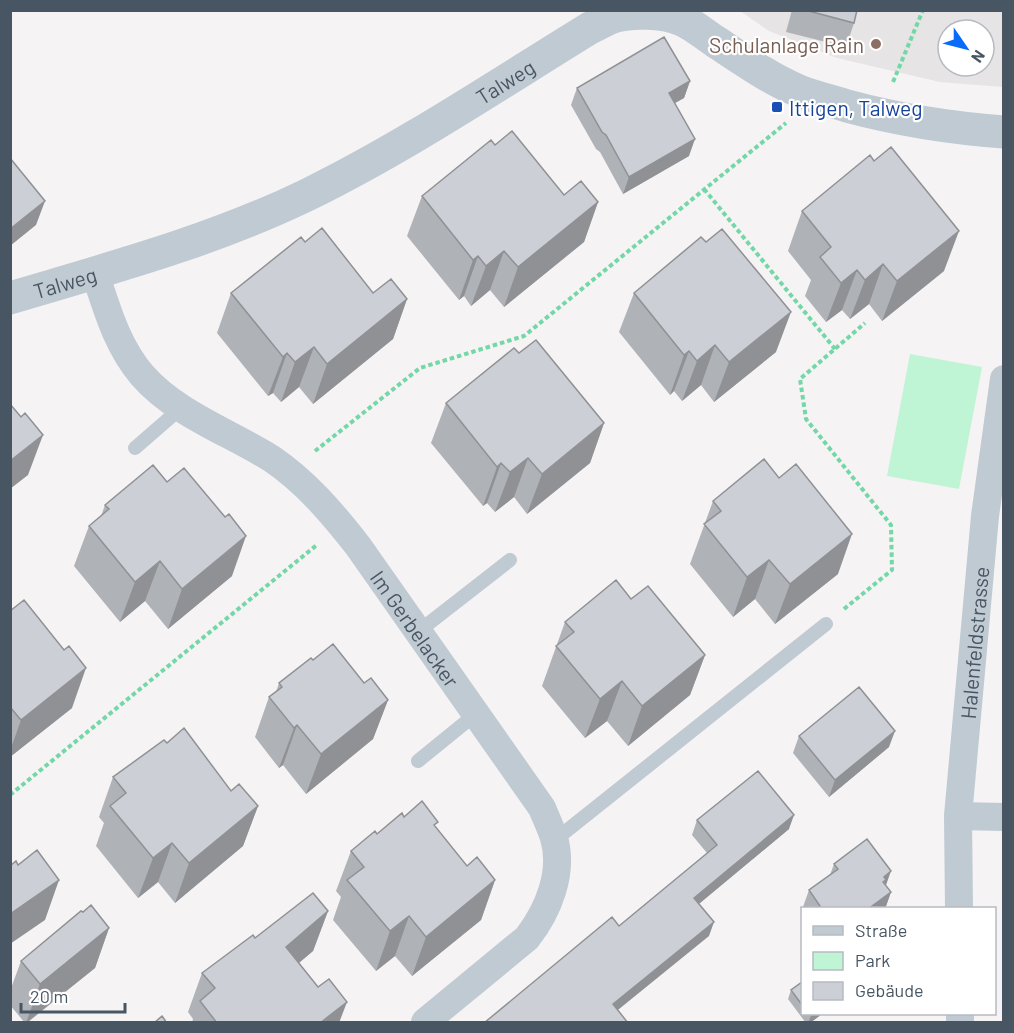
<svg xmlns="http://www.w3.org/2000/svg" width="1014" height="1033" font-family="Barlow,sans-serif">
<rect width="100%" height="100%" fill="#f5f3f3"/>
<!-- education -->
<path fill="#e6e4e5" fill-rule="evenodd" d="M740 11H1003V87L940 82 837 58 769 31ZM948 30H984V66H948Z"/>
<!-- green -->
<path fill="#bff5d5" d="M910 354 982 367 959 489 887 476Z"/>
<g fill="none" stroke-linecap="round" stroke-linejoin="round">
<!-- path -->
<path stroke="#73d7a8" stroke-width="4" stroke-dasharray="4.5 3" stroke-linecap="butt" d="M893 82 923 10
M704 189 835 349
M315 451 420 368 524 336 786 123
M844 609 892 570 891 525 806 419 800 379 865 323
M10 795 318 544"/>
<!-- service -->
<path stroke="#c0cad3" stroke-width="14" d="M135 448 181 408
M419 631 510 560
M418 761 477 713
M555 840 826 624"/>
<!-- minor -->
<g stroke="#c0cad3" stroke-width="28">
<path id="s1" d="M95 273C107 309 117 346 142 375 176 414 229 432 272 459 306 482 333 514 358 546L542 808C546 818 551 828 554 838 564 873 548 911 527 938L425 1022"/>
<path d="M958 816 1004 817"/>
<path id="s2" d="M959 908 958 816 985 516 1004 379"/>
<path d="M960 1014V1022"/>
</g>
<!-- tertiary -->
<path stroke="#c0cad3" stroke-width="33" id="s3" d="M10 298C111 268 212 241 307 195 405 147 497 85 590 28 597 25 603 21 610 18 629 11 664 12 682 20 694 25 705 35 716 42 742 59 770 79 799 91 814 97 831 101 847 106 899 120 950 128 1004 132"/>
</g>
<!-- wall -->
<path fill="#afb2b7" d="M792 10H857L854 23 846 47 786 32Z
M690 81 684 98 674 103 689 156 623 194 600 152 596 149 571 105 577 88Z
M495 145 564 195 598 202 584 242 504 307 490 290 471 306 464 296 459 300 407 236 422 196Z
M802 211 944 271 882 321 869 304 850 319 842 310 826 322 805 296 811 280 788 251Z
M305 242 373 293 407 299 393 339 313 404 299 387 281 402 273 393 268 396 217 333 231 293Z
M634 293 776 352 714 402 701 385 682 401 674 391 670 395 619 332Z
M519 353 604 423 590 463 527 514 514 497 495 512 487 503 483 506 431 443 446 403Z
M713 501 838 574 775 624 755 599 733 617 690 564Z
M105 505 232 576 168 629 145 601 120 622 74 566 89 526 101 516Z
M631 599 705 655 690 695 628 746 607 721 585 738 542 686 565 622Z
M10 611 72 708 10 757Z
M313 660 364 683 388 700 373 739 306 794 283 765 279 768 255 737 269 697 276 692 279 683Z
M799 736 889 747 829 797 793 753Z
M167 743 231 791 258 806 243 846 175 903 158 882 138 898 96 846 104 823 99 817 113 777Z
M404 817 436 828 467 866 495 880 481 920 412 976 395 956 376 971 333 920 341 897 336 891 351 851Z
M697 820 789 829 699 904 709 936 484 1023 619 926 707 853 692 835Z
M834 864 886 886 891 892 885 909H804L803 907 809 890 830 875Z
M328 911 313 951 299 963 339 1023H192L193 1019 188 1012 202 973 255 938Z
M83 912 109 928 95 968 27 1023H25L10 1005V991L21 961Z
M802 982V1014H822L810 1023H806L788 999 791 990Z"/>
<!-- shaded-wall -->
<path fill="#8f9195" d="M690 81 684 98 663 110 669 93Z
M695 139 689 156 623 194 629 177Z
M45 201 36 225 10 246V229Z
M598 202 584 242 504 307 518 267Z
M959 231 944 271 882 321 897 281Z
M504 251 490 290 471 306 486 266Z
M478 256 464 296 459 300 473 260Z
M883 264 869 304 850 319 865 280Z
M857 270 842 310 826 322 841 283Z
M407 299 393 339 313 404 327 364Z
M791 312 776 352 714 402 729 362Z
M715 345 701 385 682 401 697 361Z
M314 347 299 387 281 402 295 362Z
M689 351 674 391 670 395 684 355Z
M287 353 273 393 268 396 283 357Z
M604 423 590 463 527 514 542 474Z
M43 435 28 475 10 489V461Z
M528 458 514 497 495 512 510 472Z
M501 463 487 503 483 506 497 467Z
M852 534 838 574 775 624 790 584Z
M246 536 232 576 168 629 182 589Z
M769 560 755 599 733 617 747 577Z
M160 561 145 601 120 622 135 582Z
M705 655 690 695 628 746 642 706Z
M86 668 72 708 10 757V751L21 720Z
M622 681 607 721 585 738 600 699Z
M388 700 373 739 306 794 321 754Z
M297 725 283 765 279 768 294 728Z
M895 731 889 747 829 797 835 780Z
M258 806 243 846 175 903 189 863Z
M794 815 789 829 689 912 694 898Z
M172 843 158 882 138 898 153 858Z
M891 871 885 888 882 891 884 877Z
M59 880 45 920 10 944V914Z
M495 880 481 920 412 976 426 937Z
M891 892 885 909H868Z
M328 911 313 951 271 986 286 947Z
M409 916 395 956 376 971 390 931Z
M714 922 709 936 608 1018 613 1004Z
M109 928 95 968 26 1023 40 984Z
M347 1002 339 1023H320Z
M814 1014H822L810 1023H808L811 1016Z"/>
<!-- building -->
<path fill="#cccfd5" stroke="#8f9195" stroke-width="1.5" d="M805 10H857L854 23Z
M664 37 690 81 669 93 695 139 629 177 606 135 602 132 577 88Z
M512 131 564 195 581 181 598 202 518 267 504 251 486 266 478 256 473 260 422 196 491 140 495 145Z
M891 147 959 231 897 281 883 264 865 280 857 270 841 283 820 257 831 247 802 211 870 155 874 161Z
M10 158 45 201 10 229Z
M322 228 373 293 391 279 407 299 327 364 314 347 295 362 287 353 283 357 231 293 301 237 305 242Z
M722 229 791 312 729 362 715 345 697 361 689 351 684 355 634 293 701 237 706 242Z
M536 340 604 423 542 474 528 458 510 472 501 463 497 467 446 403 514 348 519 353Z
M10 404 21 417 25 413 43 435 10 461Z
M764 459 779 478 796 464 852 534 790 584 769 560 747 577 704 524 721 511 713 501Z
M153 465 167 482 184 468 225 517 229 514 246 536 182 589 160 561 135 582 89 526 109 509 105 505Z
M616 580 631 599 648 586 705 655 642 706 622 681 600 699 556 646 574 632 565 622Z
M24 600 64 650 69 646 86 668 21 720 10 707V611Z
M333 644 364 683 371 678 388 700 321 754 297 725 294 728 269 697 282 687 279 683 311 658 313 660Z
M859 687 895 731 835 780 799 736Z
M184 728 231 791 239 784 258 806 189 863 172 843 153 858 110 806 126 793 113 777 164 740 167 743Z
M758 771 794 815 694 898 714 922 613 1004 628 1023H484L612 917 619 926 717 845 697 820Z
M422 801 438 822 434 825 467 866 477 857 495 880 426 937 409 916 390 931 347 880 364 867 351 851 375 831 377 834 402 813 404 817Z
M867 839 891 871 884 877 886 880 883 882 891 892 868 909H822L809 890 838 869 834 864Z
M37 850 59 880 10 914V866L16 861 18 865Z
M313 893 328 911 286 947 318 987 329 979 347 1002 320 1023H217L200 1001 215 988 202 973 253 935 255 938Z
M91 905 109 928 40 984 21 961 81 911 83 912Z
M802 982V1005L791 990Z
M162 1016 167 1023H154Z"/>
<!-- markers -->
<circle fill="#8d6e63" stroke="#fff" stroke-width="2" cx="876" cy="44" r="6"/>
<rect fill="#1a4fb4" stroke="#fff" stroke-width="2" x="771" y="101" width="12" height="12" rx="3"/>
<g text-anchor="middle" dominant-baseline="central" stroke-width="4.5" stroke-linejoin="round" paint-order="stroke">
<!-- education labels -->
<g font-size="21" fill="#785e54" stroke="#fff" text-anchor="end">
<text x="864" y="44">Schulanlage Rain</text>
</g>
<!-- street labels -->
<g font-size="21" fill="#485663" stroke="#fff">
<text stroke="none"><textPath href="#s3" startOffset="543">Talweg</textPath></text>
<text stroke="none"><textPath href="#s3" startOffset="57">Talweg</textPath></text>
<text stroke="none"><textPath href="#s1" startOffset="492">Im Gerbelacker</textPath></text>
<text stroke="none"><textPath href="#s2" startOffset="266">Halenfeldstrasse</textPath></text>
</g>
<!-- transit labels -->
<g font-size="21" fill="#164399" stroke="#fff" text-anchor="start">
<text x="789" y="107">Ittigen, Talweg</text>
</g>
</g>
<!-- border -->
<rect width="1014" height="1033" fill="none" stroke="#485663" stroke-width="24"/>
<!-- legend -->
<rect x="801" y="907" width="195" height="108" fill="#ffffff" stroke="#b6bbc1" stroke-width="1.5"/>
<rect x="813" y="926" width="30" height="9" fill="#c0cad3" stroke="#b6bbc1" stroke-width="1.5"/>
<text x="855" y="937" font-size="18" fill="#485663">Straße</text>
<rect x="813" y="952" width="30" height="18" fill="#bff5d5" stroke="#b6bbc1" stroke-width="1.5"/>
<text x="855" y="967" font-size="18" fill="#485663">Park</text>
<rect x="813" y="982" width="30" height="18" fill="#cccfd5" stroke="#b6bbc1" stroke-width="1.5"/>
<text x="855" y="997" font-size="18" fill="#485663">Gebäude</text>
<!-- north arrow -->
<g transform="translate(966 48) rotate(125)"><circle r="28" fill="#ffffff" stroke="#b6bbc1" stroke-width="1.5"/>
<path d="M0-4.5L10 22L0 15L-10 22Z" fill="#096cf9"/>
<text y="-9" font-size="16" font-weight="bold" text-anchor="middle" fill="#485663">N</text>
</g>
<!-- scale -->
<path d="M21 1003v9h104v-9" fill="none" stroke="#485663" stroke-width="3"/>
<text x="30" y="1003" font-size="18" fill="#485663" stroke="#ffffff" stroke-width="4.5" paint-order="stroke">20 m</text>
</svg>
